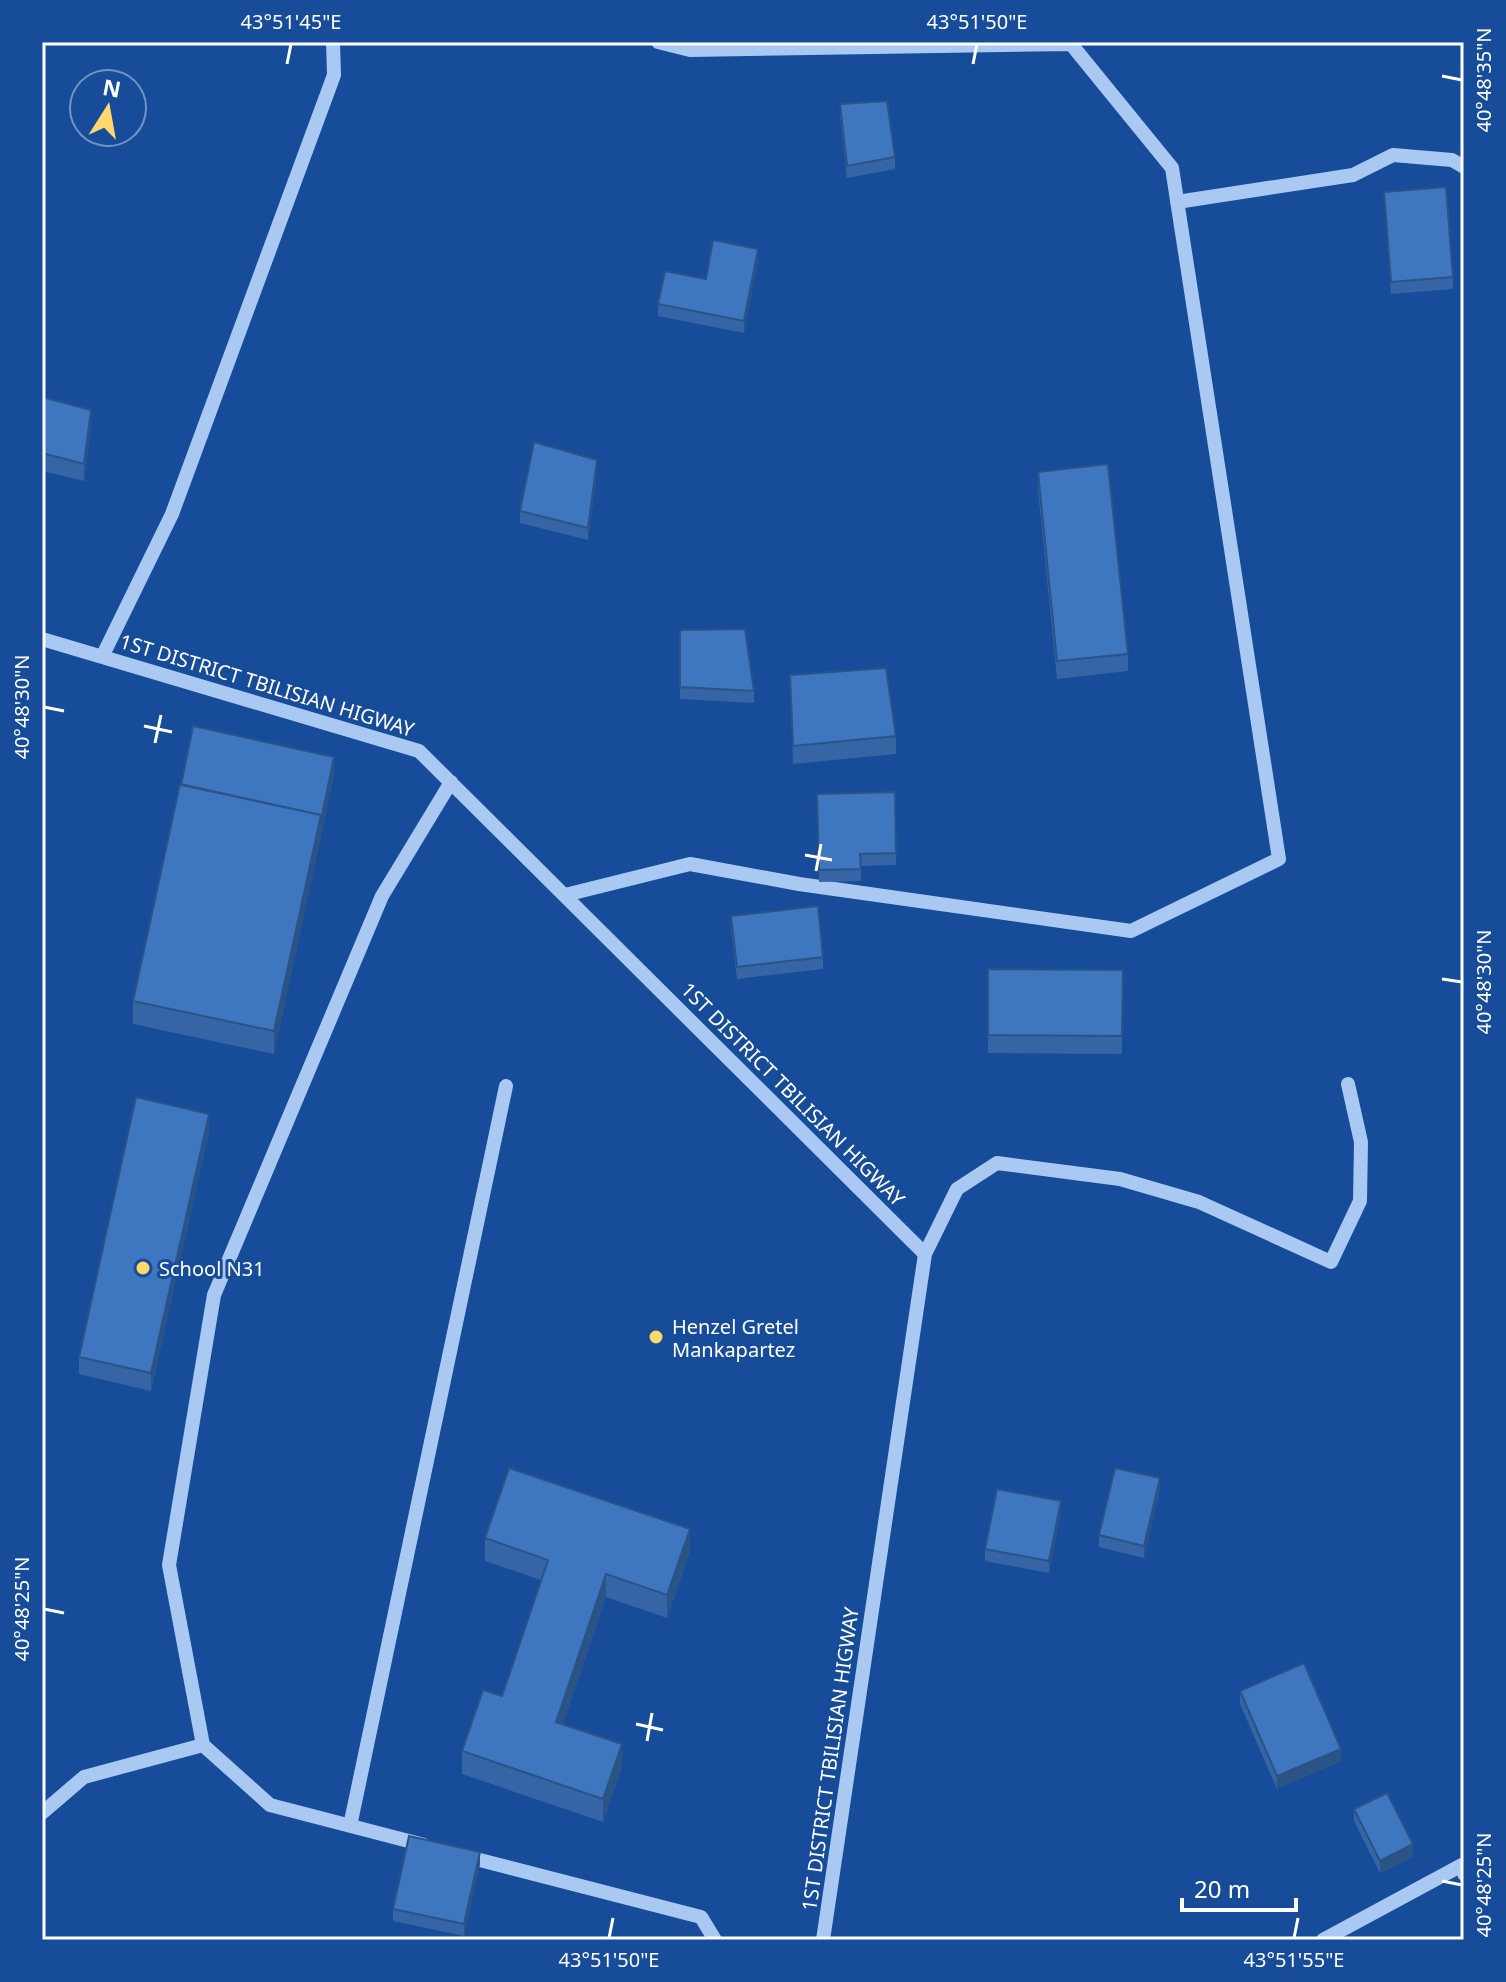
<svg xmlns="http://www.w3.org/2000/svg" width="1506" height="1982" font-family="'Noto Sans',sans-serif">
<rect width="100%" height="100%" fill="#164c99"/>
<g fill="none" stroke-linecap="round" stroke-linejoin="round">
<!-- minor -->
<path stroke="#aac9f2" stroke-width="14" d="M1177 202 1353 175 1393 155 1452 160 1464 167
M42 639 419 751 925 1254 823 1940
M102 657 172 514 334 75 333 42
M565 895 690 864 799 884 1131 931 1279 859 1172 168 1071 44 690 50 658 42
M925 1254 957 1189 997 1163 1120 1179 1199 1202 1331 1262 1360 1201 1361 1142 1348 1084
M42 1813 84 1777 203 1745
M350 1826 506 1086
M424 1845 270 1805 203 1745 169 1565 214 1295 382 896 451 782
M464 1856 701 1917 715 1940
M1323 1940 1462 1865 1464 1874"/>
</g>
<!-- wall -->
<path fill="#3565a5" d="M840 104 895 157V169L847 178 840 116Z
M1384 192 1453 277V289L1391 294Z
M758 261 744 333 658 316V304L706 279Z
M42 397 91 428 84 481 42 471Z
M597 472 588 540 520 523V511Z
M1038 472 1128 654V671L1057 679 1038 490Z
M680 630 754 691V703L680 699Z
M790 675 896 736V754L793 764Z
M334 775 274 1054 133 1024V1001Z
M895 792 896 865 861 866V881L819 882 817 794Z
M731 916 823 957V969L737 979 731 928Z
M988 969 1123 970 1122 1054 988 1053Z
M209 1131 151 1391 79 1374V1357Z
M1160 1490 1144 1558 1099 1547V1535Z
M1061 1513 1049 1573 985 1561V1549Z
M485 1538 690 1552 667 1618 606 1597 563 1724 622 1767 603 1822 462 1774V1751L502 1696 541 1580 485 1561Z
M1240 1691 1341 1761 1277 1789 1240 1704Z
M1354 1809 1413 1857 1380 1873 1354 1821Z
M480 1864 464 1936 393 1921V1909Z"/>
<!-- shaded-wall -->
<path fill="#2b5386" d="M758 249V261L744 333V321Z
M91 410V428L84 481V464Z
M597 460V472L588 540V528Z
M334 757V775L321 838V820Z
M321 815V838L274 1054V1031Z
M209 1114V1131L151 1391V1373Z
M1160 1478V1490L1144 1558V1546Z
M1061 1501V1513L1049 1573V1561Z
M690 1529V1552L667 1618V1595Z
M606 1574V1597L556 1745V1722Z
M622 1744V1767L603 1822V1799Z
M1341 1749V1761L1277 1789V1776Z
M1413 1844V1857L1380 1873V1861Z
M480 1852V1864L464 1936V1924Z"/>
<!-- building -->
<path fill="#3e76c0" stroke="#2b5386" stroke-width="2" d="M887 101 895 157 847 166 840 104Z
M1446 187 1453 277 1391 282 1384 192Z
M713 240 758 249 744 321 658 304 665 271 706 279Z
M42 397 91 410 84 464 42 453Z
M534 442 597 460 588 528 520 511Z
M1108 464 1128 654 1057 661 1038 472Z
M745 629 754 691 680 687V630Z
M886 668 896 736 793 746 790 675Z
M193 726 334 757 321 820V815L181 785Z
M180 784 321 815 274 1031 133 1001Z
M895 792 896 853 860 854 861 869 819 870 817 794Z
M818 906 823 957 737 967 731 916Z
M988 969 1123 970 1122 1036 988 1035Z
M136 1097 209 1114 151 1373 79 1357Z
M509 1468 690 1529 667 1595 606 1574 556 1722 622 1744 603 1799 462 1751 483 1690 502 1696 548 1560 485 1538Z
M1115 1468 1160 1478 1144 1546 1099 1535Z
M997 1489 1061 1501 1049 1561 985 1549Z
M1304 1663 1341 1749 1277 1776 1240 1691Z
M1387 1793 1413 1844 1380 1861 1354 1809Z
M409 1836 480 1852 464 1924 393 1909Z"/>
<!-- ticks -->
<path fill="none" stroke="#fff" stroke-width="3" d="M287 64 291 44M973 64 977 44M1442 76 1462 80M44 707 64 711M144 726 172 732M155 743 161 715M805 855 832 860M816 871 821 844M1442 979 1462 982M44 1609 64 1613M636 1724 663 1730M647 1741 652 1713M1442 1881 1462 1885M609 1938 613 1918M1294 1938 1298 1918"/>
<!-- markers -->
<g fill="#ffd76b" stroke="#164c99" stroke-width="3">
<circle cx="143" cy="1268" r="8"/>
<circle cx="656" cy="1337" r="8"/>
</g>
<g text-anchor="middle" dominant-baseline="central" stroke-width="6" stroke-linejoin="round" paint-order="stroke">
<!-- street labels -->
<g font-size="20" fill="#fff" stroke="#164c99">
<text transform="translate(267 685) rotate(17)">1ST DISTRICT TBILISIAN HIGWAY</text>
<text transform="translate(793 1094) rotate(45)">1ST DISTRICT TBILISIAN HIGWAY</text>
<text transform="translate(830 1759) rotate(-82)">1ST DISTRICT TBILISIAN HIGWAY</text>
</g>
<!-- poi labels -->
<g font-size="20" fill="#fff" stroke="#164c99" text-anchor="start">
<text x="159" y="1268">School N31</text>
<text x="672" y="1326">Henzel Gretel<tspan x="672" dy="23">Mankapartez</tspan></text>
</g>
</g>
<!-- border -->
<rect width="1506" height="1982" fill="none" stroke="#164c99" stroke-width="88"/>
<!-- north arrow -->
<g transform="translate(108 108) rotate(11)"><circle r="38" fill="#164c99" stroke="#7394c2" stroke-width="2"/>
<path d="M0-6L14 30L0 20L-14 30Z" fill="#ffd76b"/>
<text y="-12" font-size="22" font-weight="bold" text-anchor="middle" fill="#ffffff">N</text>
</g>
<!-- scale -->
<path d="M1182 1898v12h114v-12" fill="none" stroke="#ffffff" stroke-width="4"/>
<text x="1194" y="1898" font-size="24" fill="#ffffff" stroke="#164c99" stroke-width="6" paint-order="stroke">20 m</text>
<rect x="44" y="44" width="1418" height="1894" fill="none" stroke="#fff" stroke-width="3"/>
<g font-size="20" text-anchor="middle" fill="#fff">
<text x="291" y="29">43°51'45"E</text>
<text x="977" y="29">43°51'50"E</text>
<text transform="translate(1484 80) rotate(-90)" y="7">40°48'35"N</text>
<text transform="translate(22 707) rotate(-90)" y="7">40°48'30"N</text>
<text transform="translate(1484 982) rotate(-90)" y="7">40°48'30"N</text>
<text transform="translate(22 1609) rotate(-90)" y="7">40°48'25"N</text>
<text transform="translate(1484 1885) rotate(-90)" y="7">40°48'25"N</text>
<text x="609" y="1967">43°51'50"E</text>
<text x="1294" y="1967">43°51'55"E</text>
</g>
</svg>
